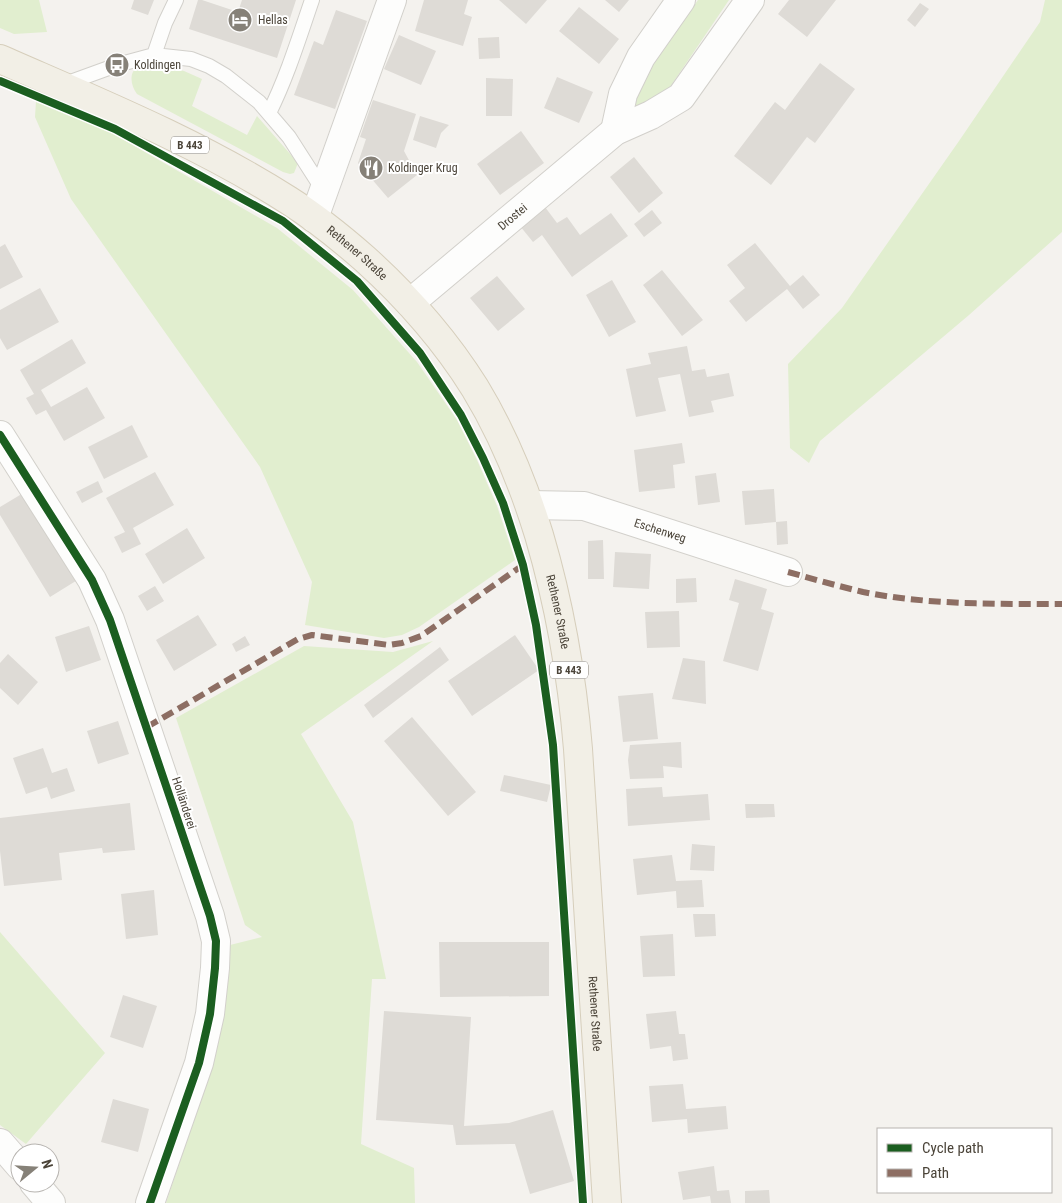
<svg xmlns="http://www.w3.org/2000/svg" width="1062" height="1203" font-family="'Roboto Condensed',sans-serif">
<rect width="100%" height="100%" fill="#f4f2ee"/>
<!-- green -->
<path fill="#e1eecf" d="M0 0H39L47 32 14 34 0 28Z
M698 0H729L668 90 639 110 631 102 650 67Z
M1045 0H1062V232L969 315 820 441 809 463 790 448 788 364 842 308 959 141 1040 22Z
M154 63 184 71 202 79 192 106 247 135 257 116 298 163 294 173 290 174 283 172 137 94C130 85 128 70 141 65 145 64 150 64 154 63Z
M36 101 112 133 277 228 353 290 417 362 457 420 477 460 497 506 515 560 419 627 402 635 384 638 305 625 312 582 260 467 71 199 35 117Z
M433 641 301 734 353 822 386 979H372L361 1144 414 1168 415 1203H166L186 1143 221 1031 230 945 262 937 245 925 176 718 304 646 393 652Z
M0 932 105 1053 26 1144 0 1125Z"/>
<!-- building -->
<path fill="#dedbd6" d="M134 0H154L148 15 131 9Z
M198 0H202L238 12 242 0H296L277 58 189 29Z
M424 0H468L464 14 472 17 463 46 415 31Z
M499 0H547L526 24Z
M605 0H629L619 12Z
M789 0H836L807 37 778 14Z
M920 3 929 9 915 27 907 20Z
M579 7 619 39 599 64 559 31Z
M336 10 367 21 335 109 294 95 314 41 323 45Z
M399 35 436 51 421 85 384 69Z
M499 37 500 58 479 59 478 38Z
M820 63 855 89 815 143 807 137 771 185 734 156 775 102 785 110Z
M557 77 593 92 579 123 544 108Z
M486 78 513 79 512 116H486Z
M373 100 416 114 404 151 417 175 388 198 358 163 366 139 360 137Z
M420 116 449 125 441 133 436 148 413 140Z
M521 131 544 163 500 195 477 164Z
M634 157 663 193 639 213 610 177Z
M545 207 557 223 567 217 580 235 611 213 628 236 572 277 542 235 533 242 520 226Z
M652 210 662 223 644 237 634 224Z
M755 243 790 286 803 275 820 295 803 309 787 289 746 322 729 301 745 288 727 265Z
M5 244 23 277 0 289V247Z
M662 270 703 320 682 336 643 285Z
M497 276 525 309 498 331 470 298Z
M612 280 636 322 609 337 586 295Z
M40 288 59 322 7 350 0 338V310Z
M72 339 86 363 41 390 51 407 87 387 105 418 64 441 46 410 36 415 26 398 34 394 20 370Z
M687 346 692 371 705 369 707 377 729 373 734 396 711 401 714 412 689 417 680 374 658 378 666 411 636 417 626 369 651 364 648 353Z
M132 425 148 457 104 479 88 447Z
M682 443 685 463 673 465 675 488 639 492 634 450Z
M155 472 174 505 133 528 141 544 122 553 114 537 125 532 106 498Z
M716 473 720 502 698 505 695 476Z
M98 481 103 492 82 503 76 492Z
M774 489 776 522 745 525 742 491Z
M25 492 79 579 50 597 0 515V507Z
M787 521 788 544 777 545 776 522Z
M187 528 205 558 163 584 145 554Z
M603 540 604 579H588V541Z
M615 552 651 554 649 589 613 587Z
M696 578 697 602 676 603V579Z
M735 579 767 589 761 609 774 613 758 671 723 661 739 603 729 600Z
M155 586 164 601 147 611 138 596Z
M679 611 680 647 647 648 645 612Z
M198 615 217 645 174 671 156 640Z
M89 626 101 660 66 672 55 637Z
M515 635 539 670 472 716 448 681Z
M245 636 250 645 236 652 232 644Z
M440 647 449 660 373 718 364 705Z
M8 654 38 682 18 705 0 688V663Z
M683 658 705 661 706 704 672 699Z
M653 693 658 739 623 742 618 696Z
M412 717 476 792 448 816 384 741Z
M118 721 129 754 98 764 87 731Z
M681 742 682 768 663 766 664 778 630 779 628 760 630 745Z
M43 748 52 773 67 768 75 791 51 799 47 787 26 794 13 758Z
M504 775 551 785 547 802 500 791Z
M662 787 663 797 708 794 710 820 628 826 626 789Z
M130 803 135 850 103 853 102 848 59 853 62 880 4 886 0 851V818Z
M745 804H774L775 817 746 818Z
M692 844 715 846 714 871 690 870Z
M672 855 676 881 702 880 704 907 677 908 676 891 637 895 633 859Z
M154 890 158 935 126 939 121 894Z
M693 914H715L716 936 695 937Z
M673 934 675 976 643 977 640 936Z
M439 942H549V996L440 997Z
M123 995 157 1006 143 1048 110 1037Z
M384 1011 471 1017 464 1126 509 1123 553 1110 574 1181 530 1194 515 1144 456 1145 453 1125 376 1120Z
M676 1011 679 1034H685L688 1059 673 1061 671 1046 650 1049 646 1014Z
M683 1084 686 1109 726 1106 728 1129 688 1133 687 1119 652 1122 649 1086Z
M113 1099 149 1109 138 1152 101 1142Z
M714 1166 717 1191 729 1190 731 1203H711L710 1196 683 1200 678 1172Z
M769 1190 770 1203H745V1191Z"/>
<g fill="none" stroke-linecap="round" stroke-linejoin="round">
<defs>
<path id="lane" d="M154 55 165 23 176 0
M62 85 117 65 154 55 191 59 209 66 226 76 259 102 289 137 323 190
M269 113C287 77 299 38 312 0"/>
<g id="street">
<path d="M615 131 623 94 641 57 681 0"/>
<path d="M314 218 392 0"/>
<path id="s1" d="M410 303 615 131 651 115 681 97 750 0"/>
<path d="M0 435 92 580 110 620 210 916 216 941 215 968 210 1014 199 1063 150 1203"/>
<path id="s2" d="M530 505 584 506 788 572"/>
<path d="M0 1143 20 1166"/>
<path d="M34 1183 51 1203"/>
</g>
<g id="primary">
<path id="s3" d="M0 59C98 102 197 142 288 200 315 217 341 238 365 259 407 297 445 340 475 388 503 434 523 483 539 535 560 606 572 676 578 749L607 1203"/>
</g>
</defs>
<!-- lane casing -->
<use href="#lane" stroke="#d2d0cb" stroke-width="16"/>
<!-- street casing -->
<use href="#street" stroke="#d2d0cb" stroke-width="30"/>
<!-- primary casing -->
<use href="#primary" stroke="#d6cebb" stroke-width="30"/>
<!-- lane -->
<use href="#lane" stroke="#fdfdfc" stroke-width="14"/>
<!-- street -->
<use href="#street" stroke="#fdfdfc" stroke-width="28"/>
<!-- primary -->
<use href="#primary" stroke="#f2efe6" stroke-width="28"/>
<!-- quiet -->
<path stroke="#8d6e63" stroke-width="6" stroke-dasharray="12 6" stroke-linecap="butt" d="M788 572C813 579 838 586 863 592 928 605 996 604 1062 604
M147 727 298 639 312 635 389 645 402 643 421 636 523 565"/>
<defs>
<path id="cycleway" d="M0 81 115 129 283 221 357 281 420 353 461 415 483 458 503 503 523 565 536 625 553 745 583 1203
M0 435 92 580 110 620 210 916 216 941 215 968 210 1014 199 1063 150 1203"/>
</defs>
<!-- cycleway casing -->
<use href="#cycleway" stroke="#fff" stroke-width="11"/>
<!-- cycleway -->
<use href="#cycleway" stroke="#1b5e20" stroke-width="8"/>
</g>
<!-- icons -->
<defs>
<symbol id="hotel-disc" viewBox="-11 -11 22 22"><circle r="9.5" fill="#868178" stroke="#fff"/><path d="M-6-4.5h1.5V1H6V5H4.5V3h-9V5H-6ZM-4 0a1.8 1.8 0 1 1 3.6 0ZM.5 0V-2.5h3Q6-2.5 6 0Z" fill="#fff"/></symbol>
<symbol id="bus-disc" viewBox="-11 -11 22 22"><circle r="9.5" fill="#868178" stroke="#fff"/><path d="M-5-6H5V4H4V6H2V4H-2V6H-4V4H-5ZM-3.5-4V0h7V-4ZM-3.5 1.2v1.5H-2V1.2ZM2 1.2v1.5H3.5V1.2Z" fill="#fff"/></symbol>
<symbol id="restaurant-disc" viewBox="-11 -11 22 22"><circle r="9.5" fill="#868178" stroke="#fff"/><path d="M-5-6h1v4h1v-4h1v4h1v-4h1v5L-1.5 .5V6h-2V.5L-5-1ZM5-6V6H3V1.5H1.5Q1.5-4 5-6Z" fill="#fff"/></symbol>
</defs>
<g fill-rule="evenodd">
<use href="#hotel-disc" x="226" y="6" width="28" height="28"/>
<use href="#bus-disc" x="103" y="51" width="28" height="28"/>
<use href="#restaurant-disc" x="357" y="154" width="28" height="28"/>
</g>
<g text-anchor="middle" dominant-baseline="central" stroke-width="4" stroke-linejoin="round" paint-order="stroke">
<!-- shield labels -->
<g fill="#fff" stroke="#817c74" stroke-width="1">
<rect x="171" y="136.5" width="38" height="17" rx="4"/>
<rect x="550" y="661.5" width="38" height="17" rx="4"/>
</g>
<g font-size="11" font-weight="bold" fill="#4b4439">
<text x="190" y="145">B 443</text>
<text x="569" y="670">B 443</text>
</g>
<!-- poi labels -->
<g font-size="12" fill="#4b4439" stroke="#fff" text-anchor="start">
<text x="258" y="20">Hellas</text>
<text x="134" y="65">Koldingen</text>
<text x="388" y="168">Koldinger Krug</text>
</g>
<!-- street labels -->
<g font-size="12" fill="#4b4439" stroke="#fff">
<text stroke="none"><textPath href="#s1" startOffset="134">Drostei</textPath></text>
<text stroke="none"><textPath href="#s3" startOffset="408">Rethener Straße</textPath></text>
<text stroke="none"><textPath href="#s2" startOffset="134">Eschenweg</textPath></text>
<text stroke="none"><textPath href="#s3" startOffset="828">Rethener Straße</textPath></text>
<text transform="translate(184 803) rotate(72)">Holländerei</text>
<text stroke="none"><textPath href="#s3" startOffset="1232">Rethener Straße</textPath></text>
</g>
</g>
<!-- legend -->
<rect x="877" y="1128" width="175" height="65" fill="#ffffff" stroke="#b7b4b0"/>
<rect x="887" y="1144" width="25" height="8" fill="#1b5e20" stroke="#b7b4b0"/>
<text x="922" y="1153" font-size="15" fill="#4b4439">Cycle path</text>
<rect x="887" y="1169" width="25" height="8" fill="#8d6e63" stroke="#b7b4b0"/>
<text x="922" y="1178" font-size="15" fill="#4b4439">Path</text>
<!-- north arrow -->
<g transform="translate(35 1168) rotate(72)"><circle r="24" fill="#ffffff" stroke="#b7b4b0"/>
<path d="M0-4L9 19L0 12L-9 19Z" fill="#868178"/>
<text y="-8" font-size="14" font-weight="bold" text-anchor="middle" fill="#4b4439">N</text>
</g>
</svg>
